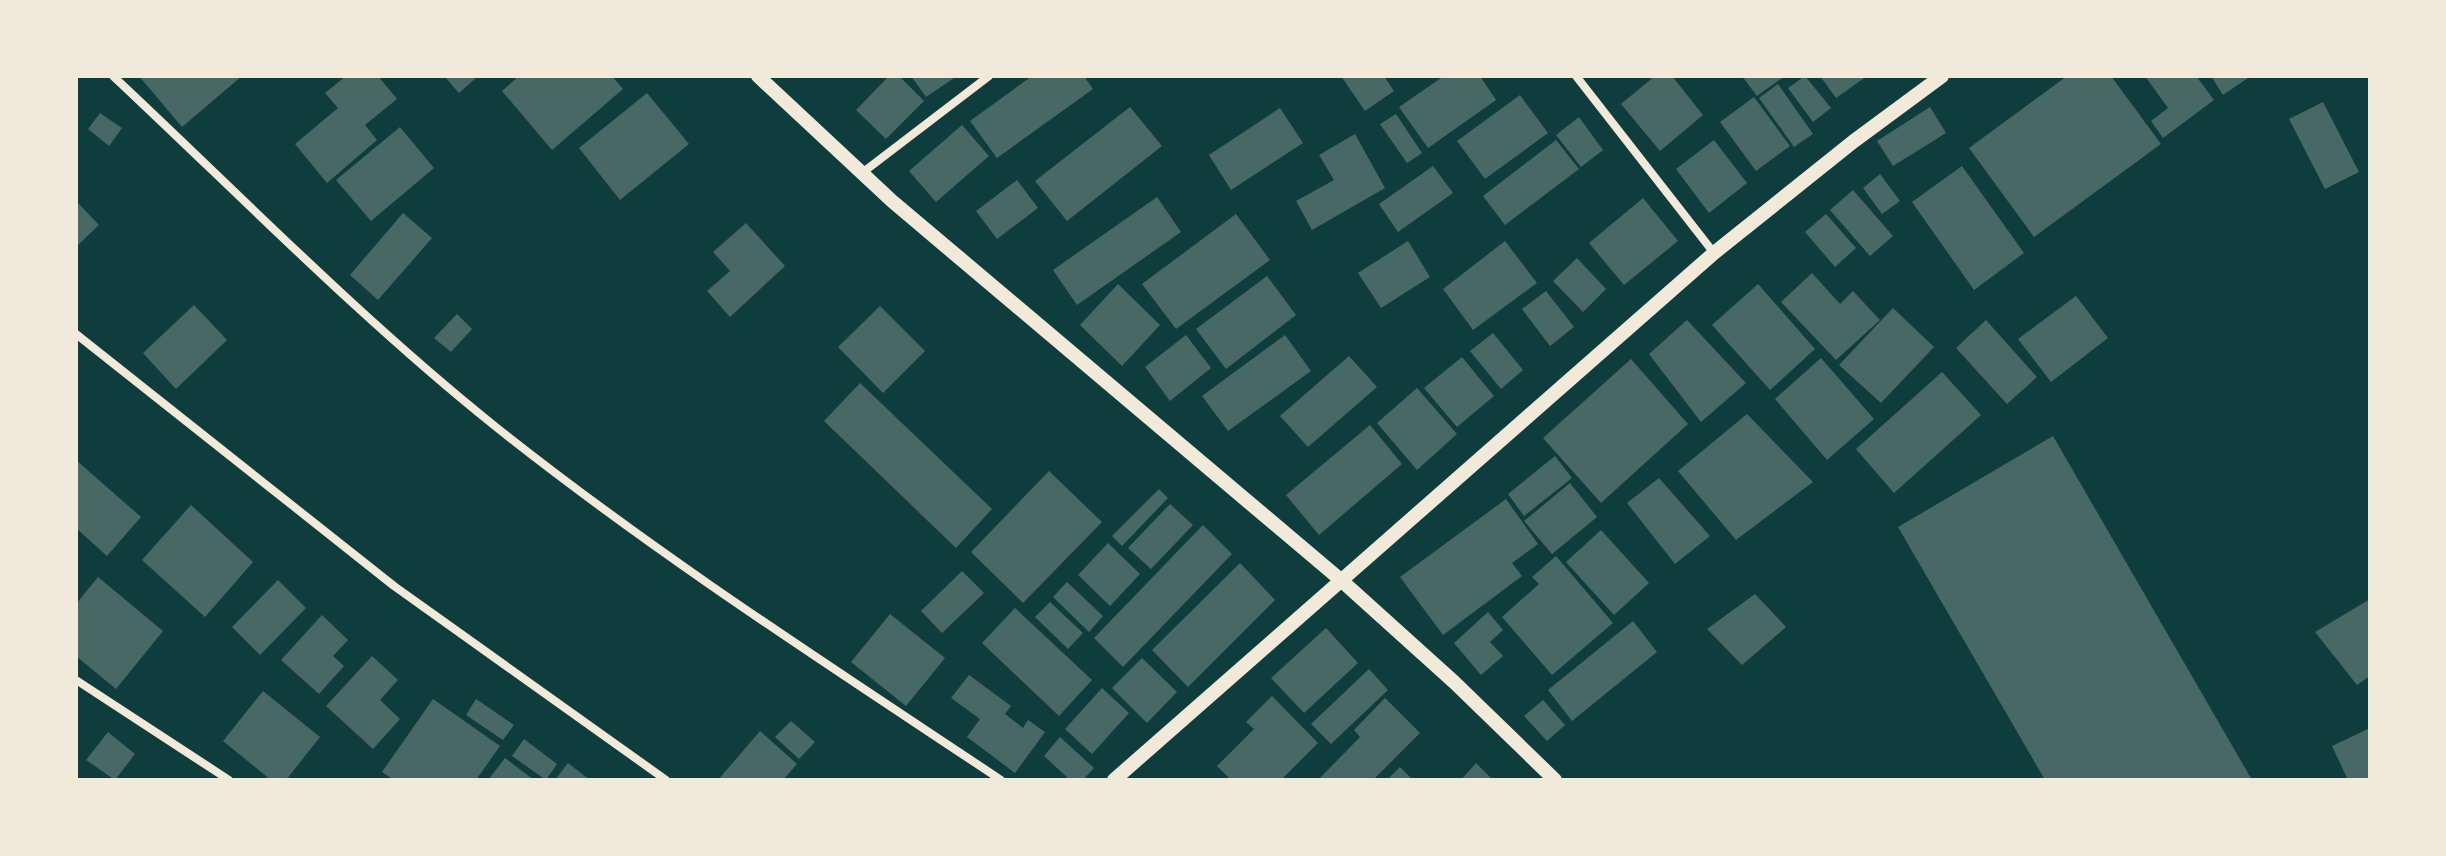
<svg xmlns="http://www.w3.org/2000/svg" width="2446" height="856" font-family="'IBM Plex Serif',serif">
<rect width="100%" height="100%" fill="#0f3d3e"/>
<!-- building -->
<path fill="#486865" d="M139 76H242L182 127Z
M346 76H378L397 99 365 125 377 140 327 183 295 144 338 108 325 93Z
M444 76H478L459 93Z
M519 76H612L623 89 552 150 502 91Z
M889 76H899L924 101 886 139 856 110Z
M911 76H957L926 97Z
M1032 76H1084L1093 89 997 158 970 121Z
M1341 76H1384L1394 91 1365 111Z
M1444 76H1480L1496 100 1428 148 1399 107Z
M1655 76H1672L1703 115 1660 151 1621 104Z
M1742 76H1785L1757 96Z
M1805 76 1831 108 1813 122 1788 88Z
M1820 76H1867L1836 98Z
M2067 76H2111L2161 144 2034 237 1969 148Z
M2145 76H2196L2214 100 2163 138 2151 121 2168 108Z
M2211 76H2251L2223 95Z
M1778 84 1813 134 1794 147 1759 98Z
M647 93 689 144 620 200 579 148Z
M1520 95 1548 133 1485 179 1457 141Z
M1754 97 1790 146 1756 171 1720 122Z
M2323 102 2359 172 2325 189 2289 119Z
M1130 107 1162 146 1067 221 1035 181Z
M1930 107 1946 133 1893 166 1877 141Z
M1280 108 1303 143 1231 190 1209 155Z
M100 113 122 128 109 146 88 129Z
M1396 114 1422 153 1407 163 1380 124Z
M1579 117 1603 150 1581 167 1556 135Z
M962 125 989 156 936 202 909 171Z
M400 127 434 168 371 221 336 180Z
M1355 134 1385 188 1312 230 1296 201 1334 180 1319 155Z
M1556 140 1579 169 1505 225 1483 196Z
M1714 140 1747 183 1709 213 1676 169Z
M1433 166 1453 193 1398 232 1379 204Z
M1962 166 2024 253 1974 290 1912 202Z
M1880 174 1900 201 1882 214 1863 188Z
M1017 180 1038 208 997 239 976 211Z
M1853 190 1893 236 1870 256 1830 210Z
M1157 197 1181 232 1077 305 1053 270Z
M1643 198 1678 241 1624 285 1589 243Z
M76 201 99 225 76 247Z
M403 213 432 238 378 300 350 275Z
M1236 214 1270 260 1176 329 1142 284Z
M1826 214 1856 248 1835 267 1805 232Z
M746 223 785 266 730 317 707 291 730 271 713 252Z
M1408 241 1430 277 1381 308 1358 273Z
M1505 241 1537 283 1473 330 1443 289Z
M1577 258 1606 289 1583 312 1553 281Z
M1812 273 1840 304 1853 291 1880 320 1836 360 1781 302Z
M1267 276 1296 315 1226 369 1196 329Z
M1118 284 1160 325 1122 366 1080 325Z
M1758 284 1815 349 1770 390 1712 325Z
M1546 291 1574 327 1550 346 1522 309Z
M2076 296 2108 338 2051 382 2018 339Z
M194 305 227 340 176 389 143 353Z
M880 306 925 351 883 393 838 347Z
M1893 308 1934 347 1881 403 1839 365Z
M457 314 472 329 451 352 434 338Z
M1687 320 1746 383 1701 422 1649 354Z
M1986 320 2037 377 2007 404 1956 348Z
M1493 333 1523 370 1501 389 1470 351Z
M1186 335 1211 368 1170 401 1145 367Z
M1285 335 1311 371 1228 431 1202 396Z
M1349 356 1377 387 1308 447 1280 416Z
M1462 357 1494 396 1457 427 1424 388Z
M1821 358 1874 419 1827 460 1775 399Z
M1631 359 1688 424 1601 503 1543 438Z
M1942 372 1981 415 1894 493 1856 449Z
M860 383 992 509 956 548 824 421Z
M1417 388 1457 434 1417 470 1377 423Z
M1747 414 1813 482 1736 540 1678 471Z
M1370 425 1402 464 1319 535 1286 495Z
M2053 436 2252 780H2045L1898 527Z
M1555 456 1572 478 1524 516 1508 494Z
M76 460 141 517 107 556 76 528Z
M1049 471 1102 522 1023 603 971 552Z
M1659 478 1710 536 1675 564 1627 503Z
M1570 483 1597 517 1552 554 1524 521Z
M1159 489 1168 498 1122 546 1112 536Z
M1506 499 1538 544 1512 563 1522 576 1443 635 1400 577Z
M1170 504 1193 525 1151 569 1128 548Z
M191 505 253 562 205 617 142 560Z
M1203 525 1232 554 1123 667 1094 638Z
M1601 530 1649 583 1614 615 1566 562Z
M1108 543 1140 574 1110 606 1078 575Z
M1556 556 1613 623 1552 675 1502 617 1539 584 1532 577Z
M1240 563 1275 600 1188 687 1152 650Z
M962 571 984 593 942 633 921 611Z
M98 577 163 631 116 689 76 656V604Z
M278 580 306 608 260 655 232 627Z
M1067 582 1103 616 1089 632 1053 597Z
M1755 594 1786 627 1742 665 1707 629Z
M2370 599V676L2357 685 2315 632Z
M1050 602 1083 633 1068 649 1035 617Z
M1015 608 1092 680 1059 716 982 643Z
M1488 612 1503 630 1490 642 1503 656 1481 675 1454 643Z
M890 614 945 658 906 706 851 662Z
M322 615 348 640 333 656 344 666 319 694 281 660Z
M1633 621 1657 652 1572 721 1548 690Z
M1326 628 1358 663 1304 713 1271 678Z
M372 656 398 680 380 700 400 719 373 749 326 706Z
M1142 658 1177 692 1147 723 1112 688Z
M1369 669 1388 690 1331 744 1311 724Z
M969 675 1011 706 1005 714 1023 728 1028 720 1045 732 1015 773 967 737 980 719 951 698Z
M1102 688 1129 713 1092 754 1065 729Z
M263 691 320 737 286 780H271L223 741Z
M1272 696 1318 743 1281 780H1231L1217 766 1254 729 1246 722Z
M1385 698 1420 733 1373 780H1318L1360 737 1354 730Z
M433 699 500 746 476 780H394L382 772Z
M476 699 514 725 503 740 466 715Z
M1543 700 1565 725 1547 741 1524 716Z
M791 721 815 742 799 759 775 737Z
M2370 728V780H2348L2332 746Z
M760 731 797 764 783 780H718Z
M108 732 135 754 115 780 86 760Z
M1060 737 1094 768 1083 780H1070L1044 756Z
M524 739 557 764 546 780 512 756Z
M505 758 534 780H488Z
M568 763 590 780H555Z
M1476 763 1493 780H1461Z
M1400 767 1413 780H1387Z"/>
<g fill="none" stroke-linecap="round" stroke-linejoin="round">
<!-- minor -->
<path stroke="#f1e9da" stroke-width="8" d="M113 76C239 194 361 319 496 427 657 555 830 666 1001 780
M1576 76 1714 253
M862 173 989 76
M76 334 394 586 666 780
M76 680 229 780"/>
<!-- tertiary -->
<path stroke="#f1e9da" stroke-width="14" d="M758 76 892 201 1342 581 1454 682 1555 780
M1114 780 1714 253 1854 141 1942 76"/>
</g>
<!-- border -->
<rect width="2446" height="856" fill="none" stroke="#f1e9da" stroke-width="156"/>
</svg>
